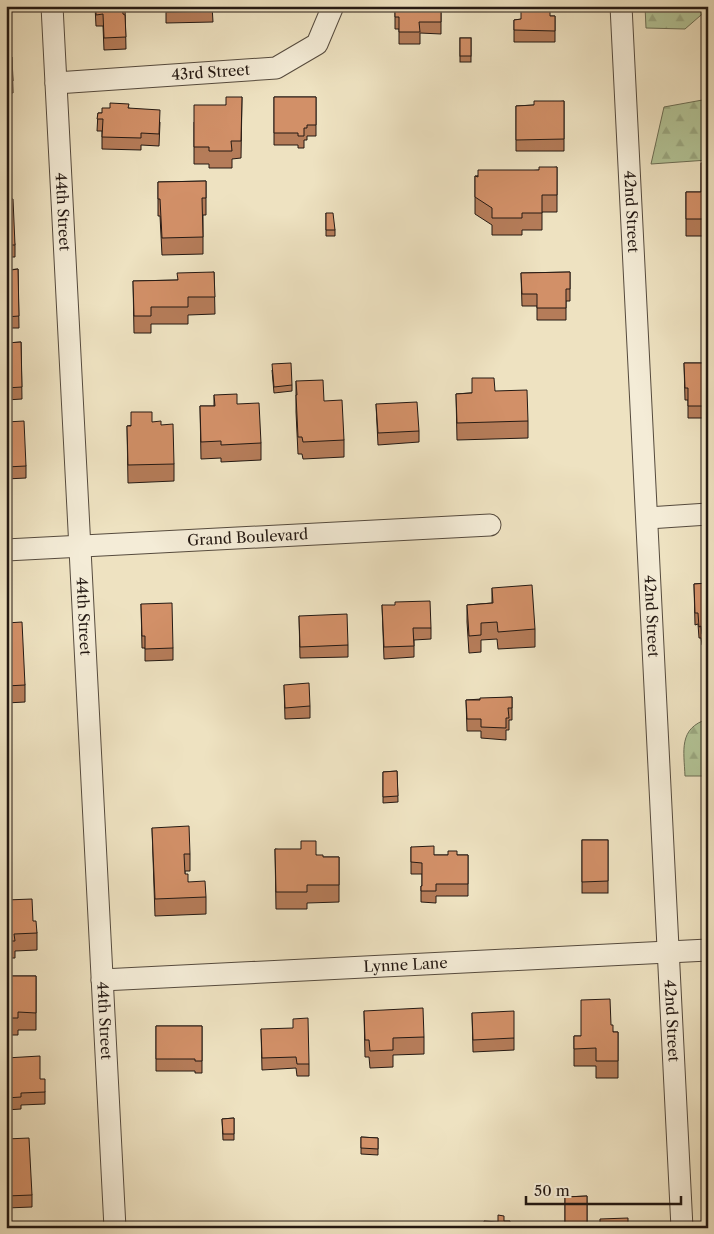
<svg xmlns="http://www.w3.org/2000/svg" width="714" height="1234" font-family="'Libre Caslon Text',serif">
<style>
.forest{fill:url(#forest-firs);stroke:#6c6e55}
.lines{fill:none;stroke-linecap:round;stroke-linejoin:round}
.street-casing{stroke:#564b3e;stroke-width:23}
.street{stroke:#f4ecd7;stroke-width:21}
.wall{fill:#b57c59;stroke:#241913}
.shaded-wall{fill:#936549;stroke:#241913}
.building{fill:#d29068;stroke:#241913}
.labels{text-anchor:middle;stroke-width:4;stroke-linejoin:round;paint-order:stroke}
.street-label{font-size:15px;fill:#241913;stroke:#f4ecd7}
</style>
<defs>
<pattern id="forest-firs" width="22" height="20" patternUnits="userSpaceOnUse" patternTransform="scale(1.25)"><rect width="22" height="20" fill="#b3c497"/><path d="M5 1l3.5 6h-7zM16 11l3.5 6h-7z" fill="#9aa881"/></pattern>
</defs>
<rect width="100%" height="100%" fill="#eee2c1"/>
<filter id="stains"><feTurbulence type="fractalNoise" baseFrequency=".004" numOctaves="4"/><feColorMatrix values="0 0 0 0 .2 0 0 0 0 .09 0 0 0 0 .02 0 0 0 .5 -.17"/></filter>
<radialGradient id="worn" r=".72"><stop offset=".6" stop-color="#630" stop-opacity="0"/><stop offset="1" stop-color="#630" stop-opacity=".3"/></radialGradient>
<g class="forest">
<polygon points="645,6 708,6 708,9 685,29 646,28"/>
<polygon points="708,99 708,160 651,164 664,107"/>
<path d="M 708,719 L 708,776 L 685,776 C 684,751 678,728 708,719 Z"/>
</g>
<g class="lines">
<defs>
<g id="street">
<path id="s1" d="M 52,6 L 115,1228"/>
<path id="s2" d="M 621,6 L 682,1228"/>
<path id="s3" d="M 56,83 L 276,68 L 317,44 L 333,6"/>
<polyline points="648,518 708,514"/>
<path id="s4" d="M 6,550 L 490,525"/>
<path id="s5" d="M 102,980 L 708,950"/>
</g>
</defs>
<use href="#street" class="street-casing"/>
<use href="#street" class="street"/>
</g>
<g class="wall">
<polygon points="95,6 125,6 126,49 104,50 103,26 96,26"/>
<polygon points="166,6 212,6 213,22 166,23"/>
<rect x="271" y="6" width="8" height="5"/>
<polygon points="395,6 441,6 441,34 420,33 420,44 399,44 399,29 395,29"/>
<polygon points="550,16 555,16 555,42 514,42 514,20"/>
<rect x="460" y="38" width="11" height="24"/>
<polygon points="6,57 12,57 13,93 6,93"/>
<polygon points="242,97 241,158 232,159 232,168 209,168 209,164 194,164 194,122 226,105"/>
<polygon points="274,97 316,97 316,136 307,136 307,140 304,140 304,148 298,148 298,145 274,145"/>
<polygon points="564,101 564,151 516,151 516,106 534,105"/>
<polygon points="129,108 160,122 159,146 141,145 141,150 102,149 102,131 97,131 98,113 102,113"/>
<polygon points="708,163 708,233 705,233 705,236 686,236 686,192 701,192"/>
<polygon points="557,167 557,212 542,212 542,230 522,230 522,235 492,235 492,225 475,214 475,176 539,170"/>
<polygon points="206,181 206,215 203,215 203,254 162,255 160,216 158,216 158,182"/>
<polygon points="6,199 15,245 15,257 6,257"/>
<polygon points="326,213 335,230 335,236 326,236"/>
<polygon points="18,269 19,328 6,328 6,270"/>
<polygon points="214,272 215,314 188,315 188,324 151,324 151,333 134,333 133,281 177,280"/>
<polygon points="570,272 570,301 566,301 566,320 537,320 537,306 522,306 521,273"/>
<polygon points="21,342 22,399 6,400 6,343"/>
<polygon points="684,363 708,363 708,418 688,418 688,400 685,400"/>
<polygon points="272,370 292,385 292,391 274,393"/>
<polygon points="296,381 324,401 344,440 344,457 303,459 302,454 298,454 296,412"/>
<polygon points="495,391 528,421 528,438 457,440 456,394"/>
<polygon points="214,395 237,404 261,443 261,460 221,462 221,458 201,459 200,406 214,406"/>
<polygon points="376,404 419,431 419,442 378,445"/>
<polygon points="6,422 26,466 26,478 6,479"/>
<polygon points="152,422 174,464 174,481 128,483 127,426"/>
<polygon points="708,583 708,645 702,645 701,638 699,638 698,624 695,625 694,584"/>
<polygon points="492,588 535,629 535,647 498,649 497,639 481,640 481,652 469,653 467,622 467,605 492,603"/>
<polygon points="141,604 173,648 173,660 145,661 145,648 142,648"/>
<polygon points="382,605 431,628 431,639 414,640 414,657 384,659"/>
<polygon points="299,616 348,645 348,657 300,658"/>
<polygon points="6,623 25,685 25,702 6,703"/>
<polygon points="284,685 310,706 310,718 285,719"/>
<polygon points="512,697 512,720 509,720 509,730 506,730 506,740 481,738 481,731 467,731 466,700"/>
<polygon points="397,771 398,802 383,803 383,772"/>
<polygon points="6,823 10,835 7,862 6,862"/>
<polygon points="152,828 190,854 190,871 185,871 185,874 188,882 206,897 206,914 155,916"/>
<rect x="582" y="840" width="26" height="53"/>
<polygon points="411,847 434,855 468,855 468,896 436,896 436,903 421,902 421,886 422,886 422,874 411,874"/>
<polygon points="275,849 316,855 323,857 339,857 339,902 307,903 307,909 276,909"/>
<polygon points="6,900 33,921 37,933 37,950 15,951 15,958 6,958"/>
<polygon points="6,976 36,976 36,1030 18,1030 18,1035 6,1035"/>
<polygon points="364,1011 424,1037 424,1054 393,1055 393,1067 370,1068 369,1057 365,1057"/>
<polygon points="472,1013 514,1038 514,1050 473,1052"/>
<polygon points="611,1025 613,1032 618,1032 618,1078 596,1078 596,1066 574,1066 574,1036 581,1036"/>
<polygon points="156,1026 202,1026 202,1073 195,1073 195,1071 156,1071"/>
<polygon points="261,1029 309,1064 309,1076 297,1076 296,1068 262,1070"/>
<polygon points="6,1058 40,1079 45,1092 45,1104 21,1105 21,1109 6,1110"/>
<polygon points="234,1118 234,1140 223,1140 222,1119"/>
<polygon points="361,1137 378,1138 378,1155 361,1154"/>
<polygon points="6,1139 32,1195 32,1207 6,1208"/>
<polygon points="587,1196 587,1228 565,1228 565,1197"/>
</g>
<polygon class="shaded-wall" points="10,823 10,835 7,862 7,850"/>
<g class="building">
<polygon points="96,6 122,6 123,14 125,15 126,37 104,38 103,14 96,15"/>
<polygon points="166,6 212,6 213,11 166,12"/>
<polygon points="395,6 441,6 441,22 419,22 420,32 399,32 399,17 395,17"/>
<polygon points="521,6 550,6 550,16 555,16 555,31 514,30 514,20 521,19"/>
<rect x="460" y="38" width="11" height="18"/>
<polygon points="6,57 12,57 13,81 6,82"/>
<polygon points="226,97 242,97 241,141 231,141 232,151 209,151 209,147 194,147 194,105 226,105"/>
<polygon points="274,97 316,97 316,125 307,125 307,128 304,128 304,136 298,136 298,133 274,133"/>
<polygon points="534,101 564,101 564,139 516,140 516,106 534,105"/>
<polygon points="110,103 129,104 128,108 160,110 159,134 141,133 141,138 102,137 103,119 97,119 98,113 102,113 102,108 110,108"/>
<polygon points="701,163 708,163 708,216 705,216 705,219 686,219 686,192 701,192"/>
<polygon points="539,167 557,167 557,195 542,195 542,213 522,213 522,218 492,218 492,208 475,197 475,176 478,177 478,170 539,170"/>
<polygon points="206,181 206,198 202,198 203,237 162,238 160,199 158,199 158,182"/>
<polygon points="6,199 13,199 15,245 6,245"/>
<polygon points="326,213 333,213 335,230 326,230"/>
<polygon points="7,267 11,267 11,270 18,269 19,316 6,317 6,270 8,270"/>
<polygon points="214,272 215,297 188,297 188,307 151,307 151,316 134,316 133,281 178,280 177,273"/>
<polygon points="570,272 570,289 566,289 566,308 537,308 537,294 522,294 521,273"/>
<polygon points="21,342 22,387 6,388 6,343"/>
<polygon points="291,363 292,385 274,387 272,364"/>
<polygon points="684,363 708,363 708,406 688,406 688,388 685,388"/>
<polygon points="472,378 494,378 495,391 527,390 528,421 457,423 456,394 472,393"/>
<polygon points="323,380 324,401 342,400 344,440 303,442 302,437 298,437 296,395 297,395 296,381"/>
<polygon points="237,394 237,404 259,403 261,443 221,445 221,441 201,442 200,406 215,406 214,395"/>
<polygon points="417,402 419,431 378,433 376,404"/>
<polygon points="131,412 152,412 152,422 161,421 161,425 173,424 174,464 128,465 127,426 131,426"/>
<polygon points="24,421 26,466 6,467 6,422"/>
<polygon points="708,583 708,633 702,634 701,626 699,627 698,613 695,613 694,584"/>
<polygon points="532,585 535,629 498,632 497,622 481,623 481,635 469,636 467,605 493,603 492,588"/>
<polygon points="430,601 431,628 413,628 414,646 384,647 382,605 395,605 395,602"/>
<polygon points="172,603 173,648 145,649 145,636 142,636 141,604"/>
<polygon points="347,614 348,645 300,647 299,616"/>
<polygon points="22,622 25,685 6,686 6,623"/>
<polygon points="309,683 310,706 285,708 284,685"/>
<polygon points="512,697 512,708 508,708 509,718 506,718 506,728 481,727 481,719 467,719 466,700 480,700 480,698"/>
<polygon points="397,771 398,796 383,797 383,772"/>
<polygon points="6,823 10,823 7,850 6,850"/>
<polygon points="189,826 190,854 184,854 185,874 188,874 188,882 205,881 206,897 155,899 152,828"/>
<polygon points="582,840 608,840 608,881 582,882"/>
<polygon points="301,841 316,841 316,855 323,855 323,857 339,857 339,885 307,885 307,892 276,892 275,849 301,849"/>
<polygon points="434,846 434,855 448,855 448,851 457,851 457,855 468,855 468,884 436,884 436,891 421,891 421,886 422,886 422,863 411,862 411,847"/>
<polygon points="32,899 33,921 36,921 37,933 14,934 15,941 6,941 6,900"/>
<polygon points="6,976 36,976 36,1013 18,1012 18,1018 6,1018"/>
<polygon points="610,999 611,1025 613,1025 613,1032 618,1032 618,1061 596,1061 596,1048 574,1049 574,1036 581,1036 581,1000"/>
<polygon points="423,1008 424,1037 393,1038 393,1050 370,1051 369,1040 365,1040 364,1011"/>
<polygon points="514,1011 514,1038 473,1040 472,1013"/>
<polygon points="308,1018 309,1064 297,1064 296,1057 262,1058 261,1029 293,1028 293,1019"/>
<polygon points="156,1026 202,1026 202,1061 195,1061 195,1059 156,1059"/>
<polygon points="40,1056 40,1079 45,1079 45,1092 21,1093 21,1097 6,1098 6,1058"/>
<polygon points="234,1118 234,1134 223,1134 222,1119"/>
<polygon points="361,1137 378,1138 378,1149 361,1148"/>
<polygon points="29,1138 32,1195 6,1196 6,1139"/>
<polygon points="587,1196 587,1223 565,1223 565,1197"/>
<polygon points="498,1215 504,1216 504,1221 510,1221 510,1228 477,1228 477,1225 484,1225 484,1221 498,1222"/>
<polygon points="628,1218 628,1228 600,1228 600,1219"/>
</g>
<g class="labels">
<g class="street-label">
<text dy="5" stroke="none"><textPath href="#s3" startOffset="155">43rd Street</textPath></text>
<text dy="5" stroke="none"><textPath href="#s2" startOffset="206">42nd Street</textPath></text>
<text dy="5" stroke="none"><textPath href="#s1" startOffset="206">44th Street</textPath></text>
<text dy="5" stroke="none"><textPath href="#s4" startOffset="242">Grand Boulevard</textPath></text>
<text dy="5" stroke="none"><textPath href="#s1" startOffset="611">44th Street</textPath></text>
<text dy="5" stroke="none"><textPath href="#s2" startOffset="611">42nd Street</textPath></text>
<text dy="5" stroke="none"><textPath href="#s5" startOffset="304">Lynne Lane</textPath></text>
<text dy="5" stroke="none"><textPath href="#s1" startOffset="1016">44th Street</textPath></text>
<text dy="5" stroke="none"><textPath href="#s2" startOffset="1016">42nd Street</textPath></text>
</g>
</g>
<rect width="714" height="1234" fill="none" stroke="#eee2c1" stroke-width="25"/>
<rect x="8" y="8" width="699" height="1219" fill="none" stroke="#241913" stroke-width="2.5"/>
<rect x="12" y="12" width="689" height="1209" fill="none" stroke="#241913"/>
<path d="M526 1196v8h155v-8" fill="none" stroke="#241913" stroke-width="2.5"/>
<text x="534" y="1196" font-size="15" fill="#241913" stroke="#f4ecd7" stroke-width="4" paint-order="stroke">50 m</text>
<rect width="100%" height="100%" filter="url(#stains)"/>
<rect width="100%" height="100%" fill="url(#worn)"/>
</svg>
